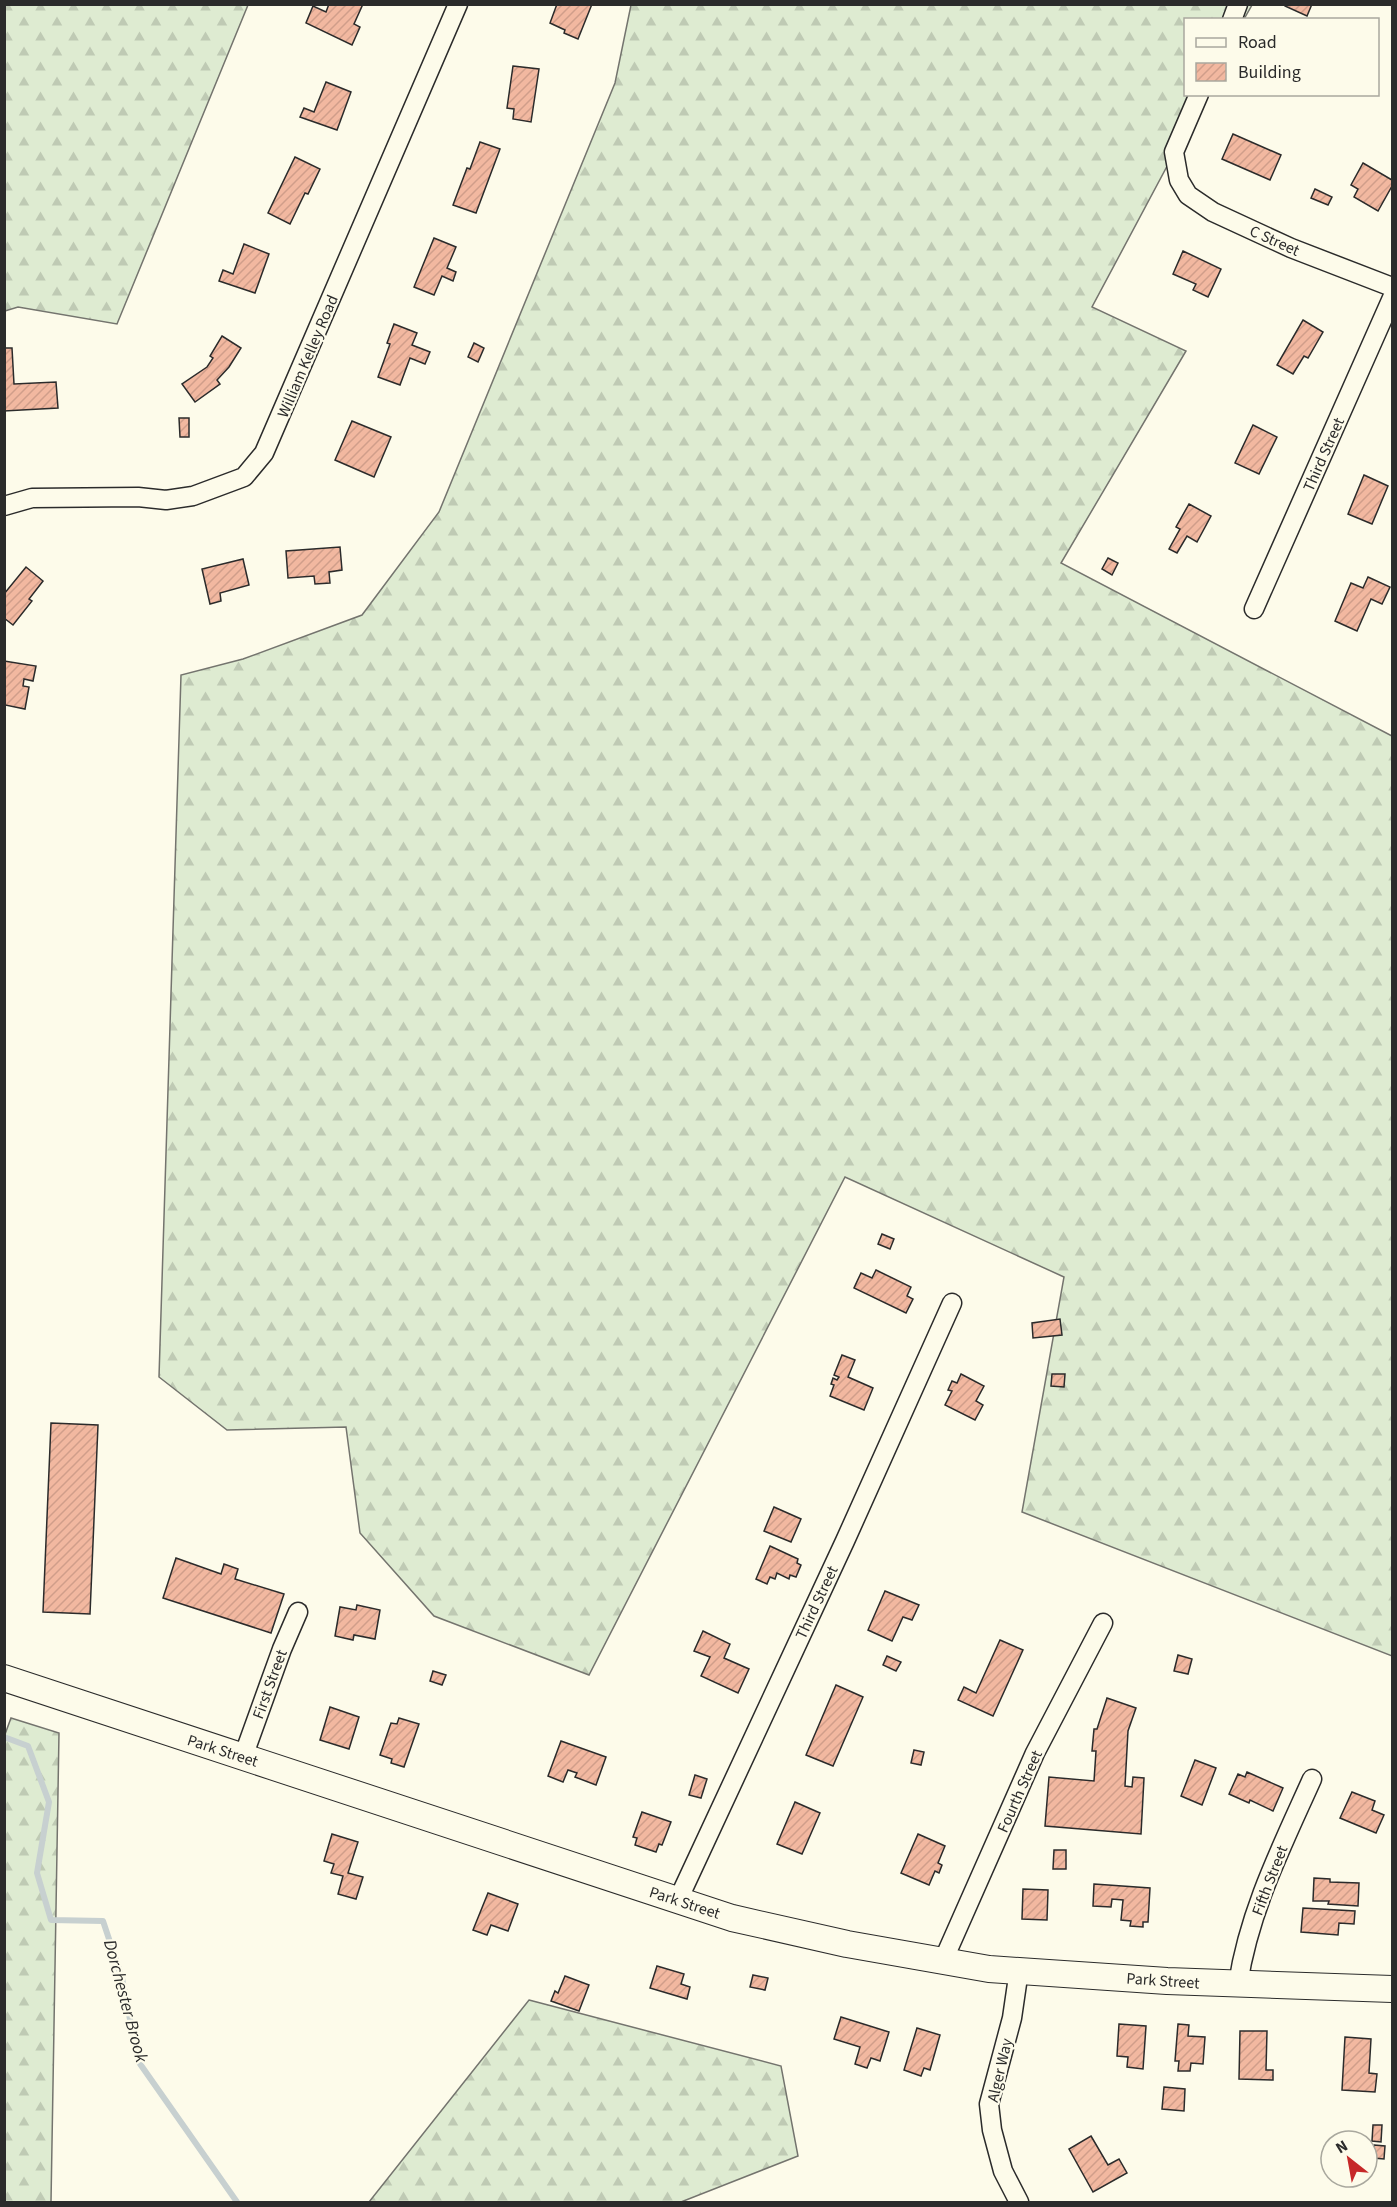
<svg xmlns="http://www.w3.org/2000/svg" width="1397" height="2207" font-family="'Source Sans 3',sans-serif">
<style>
.forest{fill:url(#forest-firs);stroke:#74746e;stroke-width:1.5}
.lines{fill:none;stroke-linecap:round;stroke-linejoin:round}
.stream{stroke:#c7d0d0;stroke-width:6}
.building{fill:url(#building-hatch);stroke:#2b2b2b;stroke-width:1.5}
.minor-casing{stroke:#2b2b2b;stroke-width:21}
.secondary-casing{stroke:#2b2b2b;stroke-width:28}
.minor{stroke:#fdfbea;stroke-width:18}
.secondary{stroke:#fdfbea;stroke-width:26}
.labels{text-anchor:middle;stroke-width:4.5;stroke-linejoin:round;paint-order:stroke}
.street-label{font-size:16px;fill:#2b2b2b;stroke:#fdfbea}
.water-label{font-size:18px;font-style:italic;fill:#2b2b2b;stroke:#fdfbea}
</style>
<defs>
<pattern id="forest-firs" width="22" height="20" patternUnits="userSpaceOnUse" patternTransform="scale(1.5)"><rect width="22" height="20" fill="#deebd1"/><path d="M5 1l3.5 6h-7zM16 11l3.5 6h-7z" fill="#bfcab4"/></pattern>
<pattern id="building-hatch" width="6" height="6" patternUnits="userSpaceOnUse" patternTransform="scale(1.5)"><rect width="6" height="6" fill="#f2b8a0"/><path d="M-1 1l2-2M0 6l6-6M5 7l2-2" fill="none" stroke="#d09e8a"/></pattern>
</defs>
<rect width="100%" height="100%" fill="#fdfbea"/>
<g class="forest">
<polygon points="5,4 248,5 117,324 18,307 5,311"/>
<polygon points="631,5 1252,5 1244,19 1186,20 1186,94 1205,95 1092,307 1186,351 1061,563 1392,736 1392,1656 1022,1512 1064,1277 845,1177 589,1675 434,1616 360,1533 346,1427 227,1430 159,1377 181,675 243,659 362,615 439,512 615,83"/>
<polygon points="11,1718 59,1733 51,2202 5,2202 4,1737"/>
<polygon points="529,2000 781,2066 798,2156 681,2202 369,2202"/>
</g>
<g class="lines">
<polyline class="stream" points="4,1737 28,1746 49,1802 37,1873 51,1920 103,1921 122,1978 138,2061 237,2202"/>
</g>
<g class="building">
<polygon points="329,4 363,4 354,24 360,27 352,45 306,23 313,6 326,12"/>
<polygon points="557,4 592,4 578,39 564,33 565,30 550,23"/>
<polygon points="1285,4 1312,4 1307,16 1285,6"/>
<polygon points="513,66 539,69 531,122 513,119 514,109 507,108"/>
<polygon points="326,82 351,92 337,130 300,117 304,108 314,112"/>
<polygon points="1233,134 1281,155 1270,180 1222,159"/>
<polygon points="480,142 500,149 476,213 453,205 467,168 470,169"/>
<polygon points="295,157 320,169 308,194 305,193 290,224 268,213"/>
<polygon points="1363,163 1392,180 1392,186 1378,211 1354,197 1358,189 1351,185"/>
<polygon points="1315,189 1332,197 1328,205 1311,198"/>
<polygon points="434,238 456,247 447,268 456,272 453,281 442,276 434,295 414,287"/>
<polygon points="244,244 269,254 255,293 219,281 223,270 233,274"/>
<polygon points="1183,251 1221,269 1208,297 1193,290 1196,284 1173,274"/>
<polygon points="1303,320 1323,332 1308,358 1304,356 1293,374 1277,365"/>
<polygon points="394,324 417,333 412,345 430,352 425,364 410,358 400,385 378,377 390,344 387,343"/>
<polygon points="222,336 241,348 229,367 217,380 220,384 195,402 182,384 207,367 213,358 210,356"/>
<polygon points="474,343 484,348 478,362 468,357"/>
<polygon points="4,348 12,348 14,384 56,382 58,408 4,411"/>
<polygon points="179,418 189,418 189,437 180,437"/>
<polygon points="352,421 391,437 374,477 335,460"/>
<polygon points="1253,425 1277,437 1259,474 1235,463"/>
<polygon points="1364,475 1388,486 1372,524 1348,514"/>
<polygon points="1189,504 1211,516 1197,542 1187,536 1177,553 1169,549 1180,529 1176,527"/>
<polygon points="340,547 342,570 329,572 330,583 315,584 314,576 288,578 286,551"/>
<polygon points="1108,558 1118,563 1112,575 1102,569"/>
<polygon points="243,559 249,585 220,593 221,601 210,604 202,569"/>
<polygon points="26,567 43,581 29,599 32,601 13,625 4,618 4,594"/>
<polygon points="1368,577 1390,587 1382,604 1371,599 1357,631 1335,621 1351,583 1363,588"/>
<polygon points="4,661 36,666 33,681 24,679 23,686 29,687 25,709 5,705"/>
<polygon points="882,1234 894,1239 890,1249 878,1244"/>
<polygon points="876,1270 911,1287 907,1296 913,1299 906,1313 854,1288 861,1273 872,1278"/>
<polygon points="1060,1319 1062,1335 1033,1338 1032,1323"/>
<polygon points="842,1355 855,1360 848,1377 873,1388 864,1410 830,1396 834,1385 831,1384 833,1378 837,1380 839,1377 834,1375"/>
<polygon points="961,1374 984,1386 976,1401 983,1405 975,1420 945,1405 952,1391 948,1390 952,1381 957,1383"/>
<polygon points="1052,1374 1065,1374 1064,1387 1051,1386"/>
<polygon points="51,1423 98,1425 90,1614 43,1612"/>
<polygon points="774,1507 801,1519 791,1542 764,1531"/>
<polygon points="770,1546 798,1559 797,1563 801,1565 796,1577 790,1575 789,1579 777,1573 775,1579 770,1577 767,1584 756,1579"/>
<polygon points="176,1558 221,1574 224,1564 238,1569 235,1579 284,1594 271,1633 163,1598"/>
<polygon points="885,1591 919,1605 912,1620 903,1617 892,1641 868,1630"/>
<polygon points="357,1605 380,1610 375,1639 354,1635 353,1640 335,1636 340,1607 356,1610"/>
<polygon points="703,1631 730,1644 724,1658 749,1669 738,1693 701,1676 710,1657 694,1651"/>
<polygon points="1000,1640 1023,1650 993,1716 958,1700 964,1687 976,1693"/>
<polygon points="1178,1655 1192,1659 1188,1674 1174,1671"/>
<polygon points="887,1656 901,1662 896,1671 883,1665"/>
<polygon points="433,1671 446,1675 442,1685 430,1681"/>
<polygon points="836,1685 863,1697 833,1766 806,1755"/>
<polygon points="1107,1698 1136,1708 1128,1731 1125,1786 1132,1787 1133,1777 1144,1778 1141,1834 1045,1826 1049,1777 1094,1781 1096,1751 1092,1751 1094,1729 1097,1729"/>
<polygon points="330,1707 359,1717 349,1749 320,1740"/>
<polygon points="399,1718 419,1724 404,1767 391,1763 392,1759 380,1755 391,1723 397,1724"/>
<polygon points="561,1741 606,1757 596,1785 575,1777 577,1773 568,1770 563,1782 548,1776"/>
<polygon points="914,1750 924,1752 921,1765 911,1763"/>
<polygon points="1195,1760 1216,1768 1202,1805 1181,1796"/>
<polygon points="1247,1772 1283,1788 1273,1811 1250,1800 1249,1803 1229,1794 1238,1774 1245,1777"/>
<polygon points="695,1775 707,1779 701,1798 689,1795"/>
<polygon points="1352,1792 1375,1801 1372,1810 1384,1815 1376,1833 1340,1818"/>
<polygon points="795,1802 820,1813 802,1854 777,1844"/>
<polygon points="642,1812 671,1822 662,1845 659,1844 656,1852 635,1845 637,1838 633,1837"/>
<polygon points="332,1834 358,1842 348,1873 363,1877 356,1899 338,1894 343,1876 331,1873 334,1864 324,1861"/>
<polygon points="918,1834 945,1846 938,1863 942,1865 939,1873 935,1871 929,1885 901,1873"/>
<polygon points="1054,1850 1066,1850 1066,1869 1053,1869"/>
<polygon points="1314,1878 1330,1879 1330,1882 1359,1883 1358,1906 1328,1904 1329,1901 1313,1901"/>
<polygon points="1094,1884 1150,1888 1148,1922 1143,1922 1143,1927 1130,1926 1131,1921 1121,1920 1123,1900 1112,1899 1111,1907 1093,1906"/>
<polygon points="1023,1889 1048,1890 1047,1920 1022,1919"/>
<polygon points="488,1893 518,1904 508,1931 491,1925 487,1935 473,1930"/>
<polygon points="1303,1908 1355,1911 1354,1924 1339,1923 1338,1935 1301,1932"/>
<polygon points="657,1966 684,1974 681,1984 690,1987 687,1999 650,1988"/>
<polygon points="753,1975 768,1978 765,1990 750,1987"/>
<polygon points="565,1976 589,1985 579,2011 551,2001 555,1991 558,1993"/>
<polygon points="841,2017 889,2032 880,2061 871,2058 867,2068 855,2064 860,2047 834,2039"/>
<polygon points="1119,2024 1146,2026 1143,2069 1127,2067 1128,2057 1117,2056"/>
<polygon points="1178,2024 1189,2025 1188,2036 1205,2037 1203,2064 1191,2063 1190,2071 1178,2071 1179,2061 1175,2061"/>
<polygon points="917,2028 940,2035 930,2070 924,2068 921,2076 904,2070"/>
<polygon points="1240,2031 1267,2031 1266,2070 1273,2070 1273,2080 1239,2079"/>
<polygon points="1345,2037 1371,2039 1369,2073 1377,2074 1375,2092 1342,2090"/>
<polygon points="1164,2087 1185,2089 1184,2111 1162,2109"/>
<polygon points="1373,2125 1382,2125 1381,2142 1372,2141"/>
<polygon points="1091,2136 1108,2165 1119,2159 1127,2173 1093,2192 1069,2149"/>
<polygon points="1374,2145 1385,2146 1384,2159 1373,2158"/>
</g>
<g class="lines">
<defs>
<g id="minor">
<polyline points="1232,20 1238,4"/>
<polyline points="1199,94 1174,152 1179,180 1188,195 1213,212 1291,248 1392,287"/>
<polyline points="4,506 32,498 138,497 166,500 193,496 244,477 264,453 458,4"/>
<polyline points="1254,609 1392,298"/>
<polyline points="243,1757 282,1649 298,1612"/>
<polyline points="678,1900 845,1541 952,1303"/>
<polyline points="943,1961 1035,1753 1103,1623"/>
<polyline points="1019,1970 1012,2018 989,2104 992,2130 1003,2171 1019,2202"/>
<path d="M 1238,1984 C 1249,1911 1282,1846 1312,1779"/>
</g>
<polyline id="secondary" points="4,1678 732,1918 847,1944 989,1969 1167,1981 1392,1989"/>
</defs>
<use href="#minor" class="minor-casing"/>
<use href="#secondary" class="secondary-casing"/>
<use href="#minor" class="minor"/>
<use href="#secondary" class="secondary"/>
</g>
<g class="labels">
<g class="street-label">
<text transform="translate(1275 240) rotate(24)" y="6">C Street</text>
<text transform="translate(307 356) rotate(-67)" y="6">William Kelley Road</text>
<text transform="translate(1323 454) rotate(-66)" y="6">Third Street</text>
<text transform="translate(816 1602) rotate(-65)" y="6">Third Street</text>
<text transform="translate(269 1684) rotate(-70)" y="6">First Street</text>
<text transform="translate(223 1750) rotate(18)" y="6">Park Street</text>
<text transform="translate(1019 1791) rotate(-66)" y="6">Fourth Street</text>
<text transform="translate(1269 1880) rotate(-69)" y="6">Fifth Street</text>
<text transform="translate(685 1902) rotate(18)" y="6">Park Street</text>
<text transform="translate(1163 1980) rotate(4)" y="6">Park Street</text>
<text transform="translate(999 2070) rotate(-77)" y="6">Alger Way</text>
</g>
<g class="water-label">
<text transform="translate(126 2001) rotate(75)" y="6">Dorchester Brook</text>
</g>
</g>
<rect width="1397" height="2207" fill="none" stroke="#2b2b2b" stroke-width="12"/>
<rect x="1184" y="18" width="195" height="78" fill="#fdfbea" stroke="#a9a89e" stroke-width="1.5"/>
<rect x="1196" y="38" width="30" height="9" fill="#fdfbea" stroke="#a9a89e" stroke-width="1.5"/>
<text x="1238" y="48" font-size="18" fill="#2b2b2b">Road</text>
<rect x="1196" y="63" width="30" height="18" fill="url(#building-hatch)" stroke="#a9a89e" stroke-width="1.5"/>
<text x="1238" y="78" font-size="18" fill="#2b2b2b">Building</text>
<g transform="translate(1349 2159) rotate(329)"><circle r="28" fill="#fdfbea" stroke="#a9a89e" stroke-width="1.5"/>
<path d="M0-4.5L10 22L0 15L-10 22Z" fill="#c62828"/>
<text y="-9" font-size="16" font-weight="bold" text-anchor="middle" fill="#2b2b2b">N</text>
</g>
</svg>
